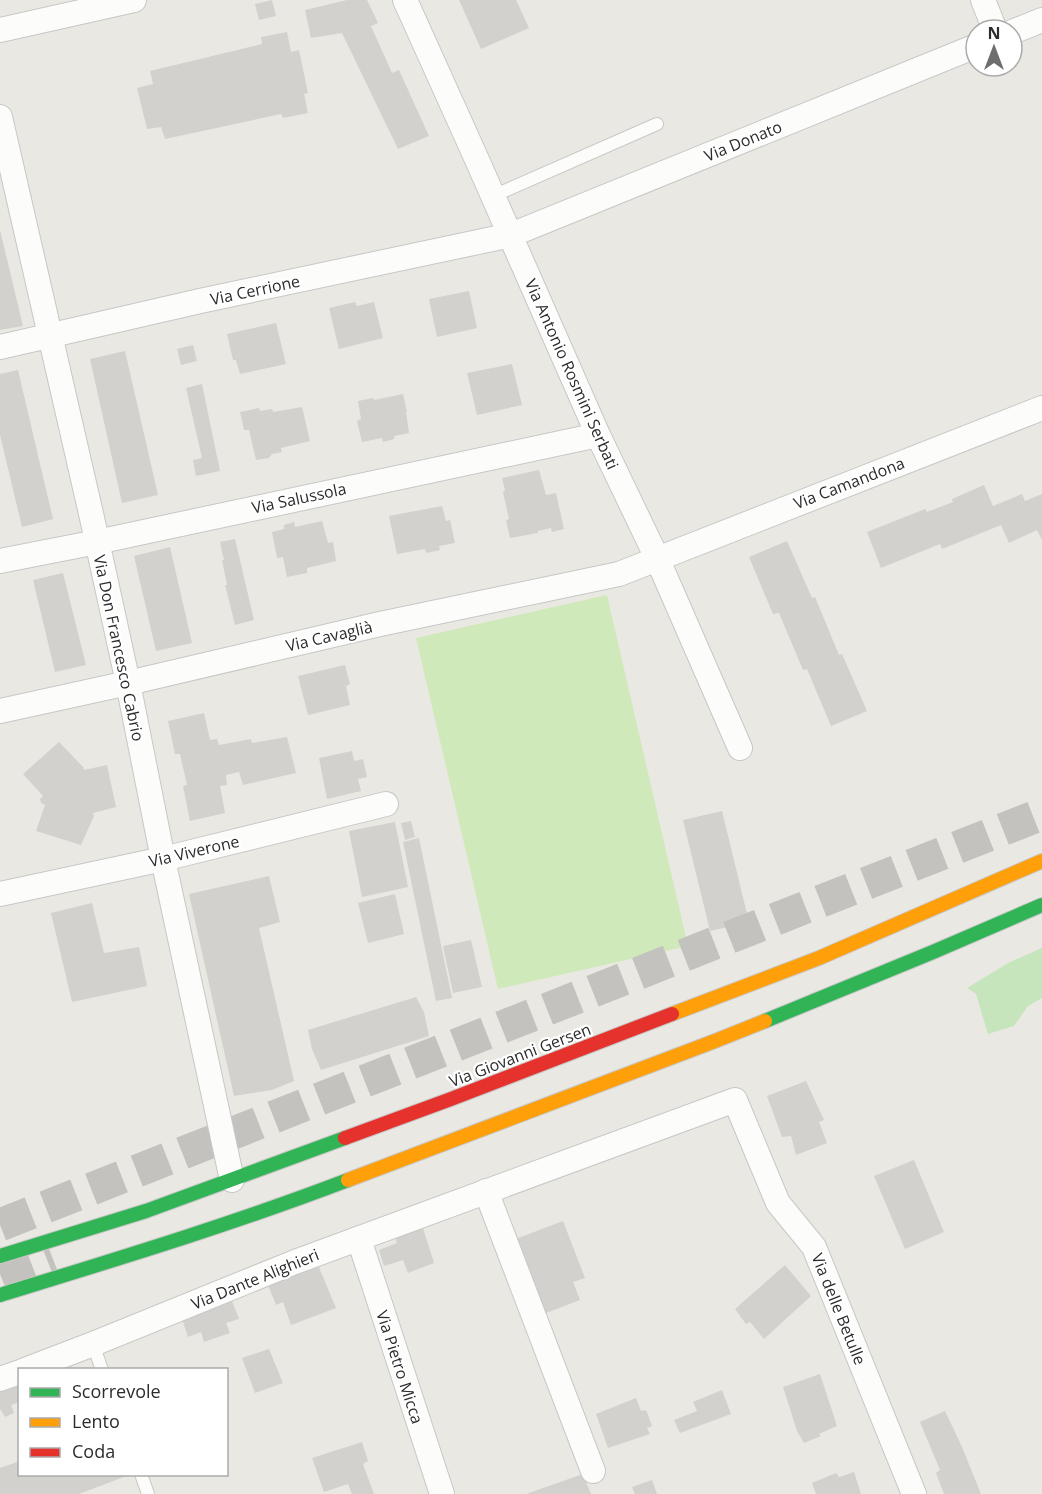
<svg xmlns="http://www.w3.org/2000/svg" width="1042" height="1494" font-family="'Open Sans',sans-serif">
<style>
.green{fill:#c7e5bc}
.pitch{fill:#d0e9ba}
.building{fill:#d3d1cd}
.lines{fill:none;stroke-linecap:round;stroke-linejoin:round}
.highway-tunnel{stroke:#c4c2be;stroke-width:33;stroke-dasharray:33 16;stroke-linecap:butt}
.lane-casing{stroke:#c7c7c7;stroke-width:14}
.street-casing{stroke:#c7c7c7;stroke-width:26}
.fast-casing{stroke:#c7c7c7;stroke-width:16}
.slow-casing{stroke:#c7c7c7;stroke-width:16}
.jam-casing{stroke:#c7c7c7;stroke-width:16}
.lane{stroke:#fcfcfb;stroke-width:12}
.street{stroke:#fcfcfb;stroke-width:24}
.fast{stroke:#30b455;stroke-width:14}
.slow{stroke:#ff9f0a;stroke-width:14}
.jam{stroke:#e5322d;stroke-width:14}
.labels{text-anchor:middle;stroke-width:4.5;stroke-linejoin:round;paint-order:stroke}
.street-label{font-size:16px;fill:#2c2c2c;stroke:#fff}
</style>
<rect width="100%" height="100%" fill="#eae8e2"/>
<polygon class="green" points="1042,948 1042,998 1028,1006 1014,1026 988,1034 976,994 967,988 1008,963"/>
<polygon class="pitch" points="607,595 688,946 498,989 416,638"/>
<g class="building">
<polygon points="272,0 276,16 259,20 255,4"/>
<polygon points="347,0 367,0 378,23 371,26 392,73 399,70 429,136 398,149 342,33 311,38 305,10"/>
<polygon points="459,0 516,0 529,28 481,49"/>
<polygon points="287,32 291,52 299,50 308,93 304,94 308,113 283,118 281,114 165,139 161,127 147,129 137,88 153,84 150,71 262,44 261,37"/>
<polygon points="0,230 23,326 0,330"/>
<polygon points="469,291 477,328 437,337 429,299"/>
<polygon points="355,302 357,306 374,302 383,338 339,349 329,308"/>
<polygon points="276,323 286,364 240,374 236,360 233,360 227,334"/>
<polygon points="193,345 197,361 181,365 177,349"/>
<polygon points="125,351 158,495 122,503 90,359"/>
<polygon points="512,364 522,405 477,415 467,373"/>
<polygon points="18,370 53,519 22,527 0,435 0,374"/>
<polygon points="202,384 220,471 196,476 193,460 202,458 186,388"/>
<polygon points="403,394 407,412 406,412 409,433 394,436 394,439 383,442 382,438 362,442 357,421 361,419 358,401 373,398 374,400"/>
<polygon points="302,407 310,441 281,448 282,452 272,454 269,458 256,460 249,430 244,430 240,412 259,408 260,411 272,409 273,412"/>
<polygon points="539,470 546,495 556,493 564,529 552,532 551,528 538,531 538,533 510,538 506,520 509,519 503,492 505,490 502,478"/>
<polygon points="984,485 993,506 1022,494 1025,501 1042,494 1042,540 1037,530 1009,543 1001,525 942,549 940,544 881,568 867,532 925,509 927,512 953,502 952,499"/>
<polygon points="442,506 446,521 450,520 455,543 439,546 440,550 426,553 425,549 397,554 389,516"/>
<polygon points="322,521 328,543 333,542 336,561 307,568 307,573 287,577 283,557 277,558 272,532 284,529 284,525 294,522 295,527"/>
<polygon points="235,539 254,620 235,625 225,585 227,585 222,560 224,560 220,542"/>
<polygon points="787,541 812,598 815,597 839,655 842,654 867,711 831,726 807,669 803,670 779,613 773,614 749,557"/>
<polygon points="170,547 192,643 156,651 134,556"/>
<polygon points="63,573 86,665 55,672 33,580"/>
<polygon points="345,665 350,684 346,686 350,705 308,715 298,676"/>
<polygon points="204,713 210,740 217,739 219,745 251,739 252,743 287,737 296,773 243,785 239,772 226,775 227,785 220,786 225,813 190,821 183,786 187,785 180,754 175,754 168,721"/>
<polygon points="59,742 83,767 84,770 107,765 116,807 93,813 94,816 81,845 36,831 45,805 41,803 40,799 43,796 23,774"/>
<polygon points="352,751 354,761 363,759 367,777 358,779 361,791 327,799 319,758"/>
<polygon points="722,811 749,922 710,931 683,820"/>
<polygon points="411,821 415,837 405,840 401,823"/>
<polygon points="395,822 408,887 362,897 349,831"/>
<polygon points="419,838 452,998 436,1001 403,842"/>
<polygon points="269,876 280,922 259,928 294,1081 272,1090 234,1096 189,894"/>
<polygon points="395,894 404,934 368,943 358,903"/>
<polygon points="92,903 104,953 139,947 147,986 72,1002 51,913"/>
<polygon points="471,940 482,987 453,993 443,946"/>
<polygon points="416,997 424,1012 429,1036 321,1070 312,1049 308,1030"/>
<polygon points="806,1081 824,1120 819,1122 827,1143 796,1155 791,1136 782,1137 767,1096"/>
<polygon points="914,1160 944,1232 905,1249 874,1176"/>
<polygon points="563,1221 585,1278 573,1282 580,1300 541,1315 513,1240"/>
<polygon points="423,1228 434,1263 408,1273 403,1260 384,1266 379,1250 397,1243 395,1238"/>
<polygon points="318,1265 336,1308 291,1325 283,1302 276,1305 268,1285"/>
<polygon points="785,1265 811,1296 764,1339 750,1322 746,1324 735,1309"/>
<polygon points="232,1301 239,1319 226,1323 230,1333 204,1342 201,1332 188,1337 182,1319"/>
<polygon points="269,1349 283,1383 255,1393 242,1358"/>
<polygon points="820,1374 837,1426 819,1434 821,1436 804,1443 797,1431 783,1387"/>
<polygon points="20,1384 20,1402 11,1405 14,1413 5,1417 0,1409 0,1391"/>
<polygon points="722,1390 731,1414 680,1433 674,1420 697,1411 693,1402"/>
<polygon points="636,1398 641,1411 645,1410 647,1412 652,1426 647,1428 650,1434 608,1448 596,1414"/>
<polygon points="945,1411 962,1447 981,1494 944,1494 936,1473 940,1470 920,1422"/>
<polygon points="362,1442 368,1461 363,1464 374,1494 352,1494 348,1484 324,1492 312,1458"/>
<polygon points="20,1461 20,1474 129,1475 79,1494 0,1494 0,1468"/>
<polygon points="854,1472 861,1494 816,1494 812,1483 836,1473 839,1477"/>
<polygon points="583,1474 591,1494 526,1494"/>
<polygon points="652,1480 657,1494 635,1494 632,1487"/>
</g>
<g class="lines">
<g class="highway-tunnel">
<polyline points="0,1225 1042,814"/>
<polyline points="0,1274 51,1254"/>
</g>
<defs>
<g id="lane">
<polyline points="493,196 657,124"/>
<polyline points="93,1344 102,1370"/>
<polyline points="141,1474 148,1494"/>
</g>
<g id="street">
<polyline points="405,0 478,162 598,435 657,558 740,748"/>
<polyline points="983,0 995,30"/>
<polyline points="0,30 134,0"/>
<polyline points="1012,32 1042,20"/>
<polyline points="0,117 92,518 128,683 163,859 232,1180"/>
<polyline points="0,347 200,301 511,235 976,46"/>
<polyline points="0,561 97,542 598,435"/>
<polyline points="0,711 128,683 380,624 619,574 1042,408"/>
<polyline points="0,894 163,859 386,804"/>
<polyline points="486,1191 593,1471"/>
<polyline points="359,1239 442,1494"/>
<polyline points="25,1370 93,1344 295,1262 735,1100 778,1203 814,1247 914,1494"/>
<polyline points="0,1379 20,1372"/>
</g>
<g id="fast">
<polyline points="765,1021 933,952 1042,905"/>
<polyline points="0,1256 146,1211 345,1138"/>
<path d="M 0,1295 C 117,1259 233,1224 348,1180"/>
</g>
<g id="slow">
<polyline points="672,1014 819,958 1042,861"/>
<polyline points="348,1180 715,1041 765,1021"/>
</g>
<polyline id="jam" points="345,1138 451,1099 672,1014"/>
</defs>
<use href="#lane" class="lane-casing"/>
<use href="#street" class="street-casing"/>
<use href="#fast" class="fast-casing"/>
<use href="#slow" class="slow-casing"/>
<use href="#jam" class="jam-casing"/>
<use href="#lane" class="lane"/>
<use href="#street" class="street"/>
<use href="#fast" class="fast"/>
<use href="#slow" class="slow"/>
<use href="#jam" class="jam"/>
</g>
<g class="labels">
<g class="street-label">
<text transform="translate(743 141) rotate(-22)" y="6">Via Donato</text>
<text transform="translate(255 290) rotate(-12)" y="6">Via Cerrione</text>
<text transform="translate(572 374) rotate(66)" y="6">Via Antonio Rosmini Serbati</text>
<text transform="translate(849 483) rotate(-21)" y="6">Via Camandona</text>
<text transform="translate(299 498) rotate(-12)" y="6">Via Salussola</text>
<text transform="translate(329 636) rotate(-13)" y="6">Via Cavaglià</text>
<text transform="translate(119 648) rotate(78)" y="6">Via Don Francesco Cabrio</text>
<text transform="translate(194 851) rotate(-13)" y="6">Via Viverone</text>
<text transform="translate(520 1055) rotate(-21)" y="6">Via Giovanni Gersen</text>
<text transform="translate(255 1279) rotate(-22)" y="6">Via Dante Alighieri</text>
<text transform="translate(839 1309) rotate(68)" y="6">Via delle Betulle</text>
<text transform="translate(400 1367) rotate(72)" y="6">Via Pietro Micca</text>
</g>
</g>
<rect x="18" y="1368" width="210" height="108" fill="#ffffff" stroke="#ababab" stroke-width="1.5"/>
<rect x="30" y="1388" width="30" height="9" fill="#30b455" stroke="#ababab" stroke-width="1.5"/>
<text x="72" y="1398" font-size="18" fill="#2c2c2c">Scorrevole</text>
<rect x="30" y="1418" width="30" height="9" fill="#ff9f0a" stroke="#ababab" stroke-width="1.5"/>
<text x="72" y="1428" font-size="18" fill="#2c2c2c">Lento</text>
<rect x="30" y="1448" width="30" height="9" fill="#e5322d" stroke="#ababab" stroke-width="1.5"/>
<text x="72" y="1458" font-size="18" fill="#2c2c2c">Coda</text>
<g transform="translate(994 48)"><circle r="28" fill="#ffffff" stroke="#ababab" stroke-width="1.5"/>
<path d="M0-4.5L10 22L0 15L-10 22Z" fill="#6e6e6c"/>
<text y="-9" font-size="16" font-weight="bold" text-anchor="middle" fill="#2c2c2c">N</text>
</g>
</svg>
